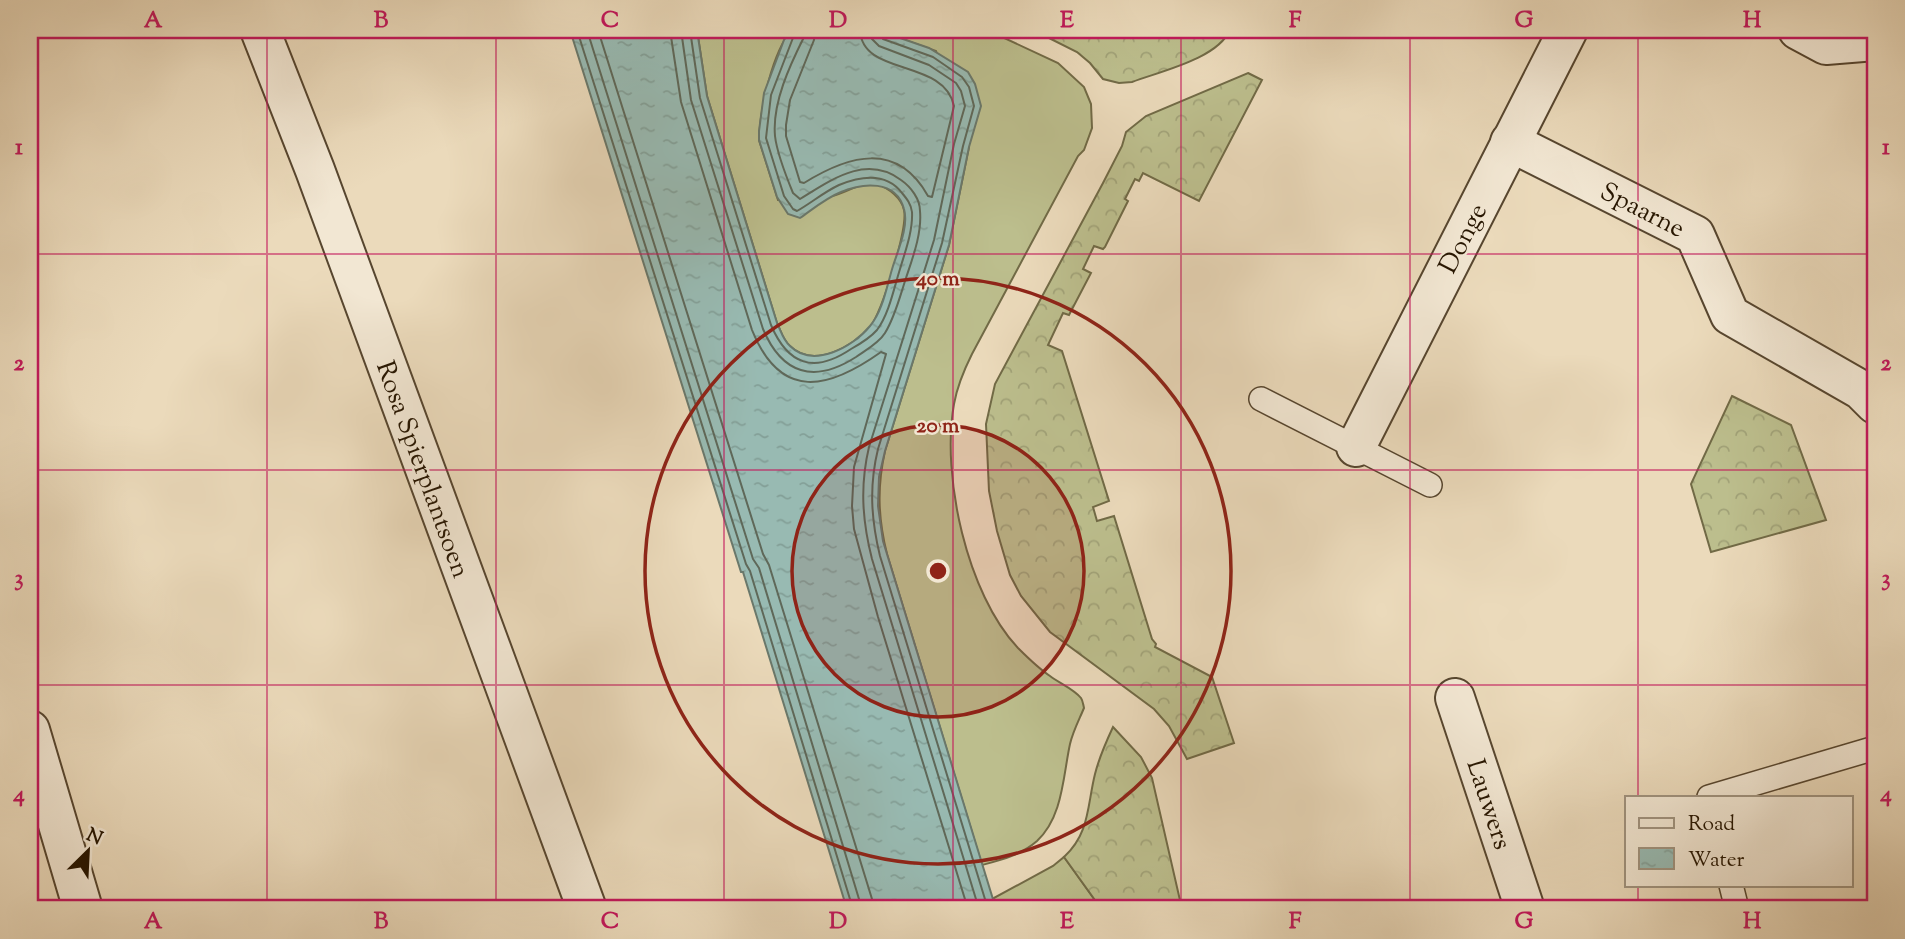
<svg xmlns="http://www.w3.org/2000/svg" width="1905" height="939" font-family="'Sorts Mill Goudy',serif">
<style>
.grass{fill:#bcbe8d;stroke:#716a46;stroke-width:2}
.forest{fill:url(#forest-crowns);stroke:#716a46;stroke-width:2}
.water{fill:url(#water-ripples);stroke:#6a786b;stroke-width:2}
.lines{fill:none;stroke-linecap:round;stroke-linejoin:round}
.shore{stroke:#5f6859;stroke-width:2}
.service-casing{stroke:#57462f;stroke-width:26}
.minor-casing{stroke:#57462f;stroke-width:42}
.service{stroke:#f2e7d3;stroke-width:23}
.minor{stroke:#f2e7d3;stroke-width:38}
.grid{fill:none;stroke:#c2185b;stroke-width:2;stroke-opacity:0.55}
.ring{fill:none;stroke:#8f2418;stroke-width:3.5}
.labels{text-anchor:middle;stroke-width:5;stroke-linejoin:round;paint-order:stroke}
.street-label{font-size:26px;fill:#261500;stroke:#f2e7d3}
.centre{fill:#8f2418;stroke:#f2e7d3;stroke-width:3.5}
.ring-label{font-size:21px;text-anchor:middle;font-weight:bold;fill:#8f2418;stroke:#f2e7d3;stroke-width:5;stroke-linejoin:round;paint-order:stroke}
.neatline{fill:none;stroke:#c2185b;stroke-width:2.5}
.grid-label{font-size:23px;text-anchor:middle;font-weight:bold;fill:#c2185b}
</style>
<defs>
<pattern id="forest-crowns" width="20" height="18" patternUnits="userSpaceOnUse" patternTransform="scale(1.75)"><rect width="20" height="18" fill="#bcbe8d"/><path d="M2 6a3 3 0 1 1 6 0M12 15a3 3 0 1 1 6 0" fill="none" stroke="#a1a278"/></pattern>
<pattern id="water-ripples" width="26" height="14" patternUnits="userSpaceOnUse" patternTransform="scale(1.75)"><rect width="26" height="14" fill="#98bab2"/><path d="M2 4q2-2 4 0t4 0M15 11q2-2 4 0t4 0" fill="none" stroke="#839f97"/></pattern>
</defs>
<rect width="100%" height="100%" fill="#ebdabb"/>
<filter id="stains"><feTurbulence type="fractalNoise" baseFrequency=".00286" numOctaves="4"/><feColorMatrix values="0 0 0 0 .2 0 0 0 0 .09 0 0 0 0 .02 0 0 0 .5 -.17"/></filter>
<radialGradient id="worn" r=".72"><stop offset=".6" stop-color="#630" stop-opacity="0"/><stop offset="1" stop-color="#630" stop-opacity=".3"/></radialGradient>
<g class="grass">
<path d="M 697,30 L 792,30 C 772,52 760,110 759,140 L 778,200 C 796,199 815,199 832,196 C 847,193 862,180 878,185 C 888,187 902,199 904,210 C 908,228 882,312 870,327 C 853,347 813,369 790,346 C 783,340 781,331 777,323 L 707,96 Z"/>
<path d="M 877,30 L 987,30 L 1058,63 L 1084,87 L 1091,104 L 1092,128 L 1084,150 L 1078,156 L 972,354 C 964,370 957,387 954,404 C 941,476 967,594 1018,648 C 1028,658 1038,668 1050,676 C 1059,683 1074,689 1081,698 C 1083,701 1083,704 1084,708 C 1079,720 1073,731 1070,744 C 1063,776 1063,817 1037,841 C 1021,855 1001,860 982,865 L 887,554 C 878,518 877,487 885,451 L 949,245 L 969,147 L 936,51 Z"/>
<polygon points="1064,857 1097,903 1099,909 996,909 992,899 1053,866"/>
</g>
<g class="forest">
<path d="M 1033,30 L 1113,30 L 1130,38 L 1135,30 L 1230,30 C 1217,59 1161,71 1132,82 L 1119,83 L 1103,79 L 1090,63 L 1077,52 Z"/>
<polygon points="1248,73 1262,80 1199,201 1143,173 1139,181 1135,179 1125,199 1128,201 1105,247 1103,249 1094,246 1083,269 1091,273 1069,315 1063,313 1048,345 1062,351 1109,501 1093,507 1097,521 1114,516 1152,639 1156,644 1155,647 1212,677 1234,743 1187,759 1169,726 1154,709 1050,632 1021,596 1010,575 997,531 989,491 986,424 995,384 1103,183 1122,146 1126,132 1146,116"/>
<polygon points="1732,396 1791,425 1826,520 1711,552 1691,484"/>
<path d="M 1113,727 L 1141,757 L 1152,778 L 1182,909 L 1099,909 L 1097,903 L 1064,857 C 1090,833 1087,806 1095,774 C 1099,758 1106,742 1113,727 Z"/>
</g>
<path class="water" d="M 570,30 L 697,30 L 707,96 L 777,323 C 781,331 783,340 790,346 C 813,369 853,347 870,326 C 883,311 887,285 893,266 C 898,250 909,226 904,209 C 896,179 862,183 841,192 C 826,198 813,209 800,218 L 788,214 L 777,197 L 759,140 L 759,131 L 764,93 L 784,40 L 792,30 L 877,30 L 929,48 L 968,72 L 975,84 L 981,106 L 969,147 L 949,245 L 885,451 L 879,477 L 878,506 L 883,541 L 996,909 L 847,909 L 743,572 L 741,572 Z"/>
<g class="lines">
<g class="shore">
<polyline points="577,30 746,564 750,571 853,909"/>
<polyline points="587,30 753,559 759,568 862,909"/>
<polyline points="598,30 763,554 769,565 872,899 873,909"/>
<path d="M 670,30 L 681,102 L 752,330 C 781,402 829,389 881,352 L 886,354 L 854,467 L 852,506 L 854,529 L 878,617 L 968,909"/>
<path d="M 681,30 L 691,100 L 763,329 C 782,374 814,384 856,357 C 866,350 879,343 885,333 C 895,317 900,296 906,278 C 913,257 922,233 920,211 C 920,199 911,187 901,180 C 866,154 831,180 800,199 L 793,193 C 786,176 777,154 775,136 C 772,103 790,65 804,37 L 805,30"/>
<path d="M 690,30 L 700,98 L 771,325 C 788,365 814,374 851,349 C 860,344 870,338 877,330 C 889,314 894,288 900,269 C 905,252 913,231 912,212 C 911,204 907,199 902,193 C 886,172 861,176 839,185 C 824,192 811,203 797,211 L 793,209 L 784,196 L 766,138 L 771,95 L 796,30"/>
<path d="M 815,30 L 814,40 L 790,100 L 786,125 L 786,136 L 800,182 L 804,183 C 849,155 897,141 928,196 L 932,197 L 954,106 C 944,58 862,77 860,30"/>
<path d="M 870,30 L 872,39 L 879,46 L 929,65 L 956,83 L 961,91 L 965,106 L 954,144 L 934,240 L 869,447 C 860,485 862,520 872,559 L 979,909"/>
<path d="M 879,30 L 883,39 L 933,57 L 962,77 L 969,87 L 974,106 L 963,146 L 942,243 L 878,449 C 869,486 871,519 880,556 L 988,909"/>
</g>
<defs>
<g id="service">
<polyline points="1261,399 1430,485"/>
<polyline points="1709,797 1875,748"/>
<polyline points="1731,885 1737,909"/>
</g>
<g id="minor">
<polyline points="260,30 315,170 587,909"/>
<polyline points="1798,30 1826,45 1875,41"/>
<polyline points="1510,142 1695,235 1730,315 1861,390 1875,404"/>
<polyline points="1356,447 1568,30"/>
<polyline points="1455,698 1525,909"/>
<polyline points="30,730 83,909"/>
</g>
</defs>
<use href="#service" class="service-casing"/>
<use href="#minor" class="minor-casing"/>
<use href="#service" class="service"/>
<use href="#minor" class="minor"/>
</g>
<path class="grid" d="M 267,30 L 267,909M 496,30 L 496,909M 724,30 L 724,909M 953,30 L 953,909M 1181,30 L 1181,909M 1410,30 L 1410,909M 1638,30 L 1638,797M 30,254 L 1875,254M 30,470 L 1875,470M 30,685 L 1875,685M 1638,885 L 1638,909"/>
<circle cx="938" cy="571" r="146" fill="#8f2418" fill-opacity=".12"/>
<g class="ring">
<circle cx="938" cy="571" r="146"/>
<circle cx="938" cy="571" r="293"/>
</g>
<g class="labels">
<g class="street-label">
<text transform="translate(1643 209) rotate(27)" y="9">Spaarne</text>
<text transform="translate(1462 238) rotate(-63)" y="9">Donge</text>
<text transform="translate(424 469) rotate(70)" y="9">Rosa Spierplantsoen</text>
<text transform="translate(1490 804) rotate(72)" y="9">Lauwers</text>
</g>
</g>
<circle cx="938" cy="571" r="10" class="centre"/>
<g class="ring-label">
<text x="938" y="285">40 m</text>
<text x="938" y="432">20 m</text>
</g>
<rect width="1905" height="939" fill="none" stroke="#ebdabb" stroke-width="77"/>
<rect x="1625" y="796" width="228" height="91" fill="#f2e7d3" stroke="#a0937f" stroke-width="2"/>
<rect x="1639" y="818" width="35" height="10" fill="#f2e7d3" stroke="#a0937f" stroke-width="2"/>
<text x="1688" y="830" font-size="21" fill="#261500">Road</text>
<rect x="1639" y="848" width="35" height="21" fill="url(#water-ripples)" stroke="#a0937f" stroke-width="2"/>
<text x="1688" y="866" font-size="21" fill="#261500">Water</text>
<g transform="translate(88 851) rotate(24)" stroke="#f2e7d3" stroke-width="5" paint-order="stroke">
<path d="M0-5L12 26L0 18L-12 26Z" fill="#261500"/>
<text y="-10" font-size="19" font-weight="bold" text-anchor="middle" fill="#261500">N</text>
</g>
<rect x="38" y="38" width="1829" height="862" class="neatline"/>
<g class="grid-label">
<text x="153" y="27">A</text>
<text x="381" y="27">B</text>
<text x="610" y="27">C</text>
<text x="838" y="27">D</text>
<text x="1067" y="27">E</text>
<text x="1295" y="27">F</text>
<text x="1524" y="27">G</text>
<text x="1752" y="27">H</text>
<text x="19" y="154">1</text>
<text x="1886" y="154">1</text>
<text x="19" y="370">2</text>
<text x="1886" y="370">2</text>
<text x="19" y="585">3</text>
<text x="1886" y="585">3</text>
<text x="19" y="801">4</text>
<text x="1886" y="801">4</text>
<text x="153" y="928">A</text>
<text x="381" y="928">B</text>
<text x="610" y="928">C</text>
<text x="838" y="928">D</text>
<text x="1067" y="928">E</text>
<text x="1295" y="928">F</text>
<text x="1524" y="928">G</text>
<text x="1752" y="928">H</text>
</g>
<rect width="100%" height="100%" filter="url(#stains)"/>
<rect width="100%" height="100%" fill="url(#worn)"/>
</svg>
